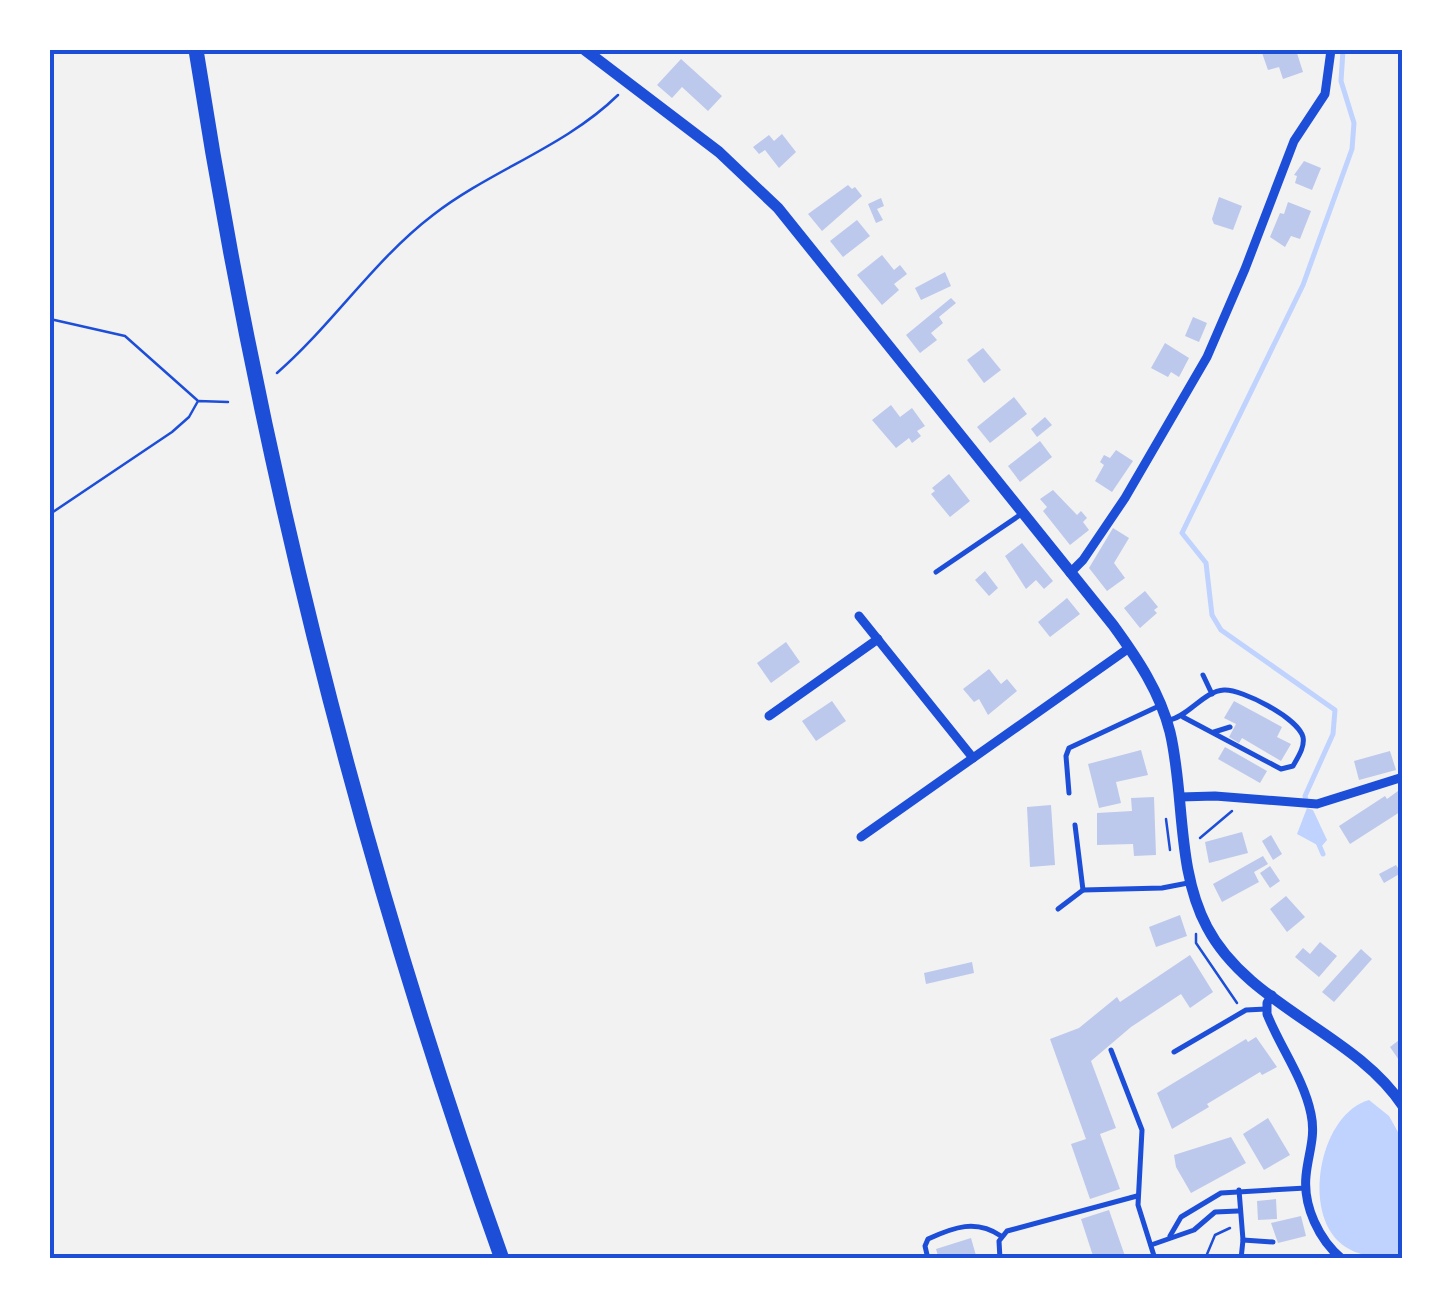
<svg xmlns="http://www.w3.org/2000/svg" width="1453" height="1309" font-family="'Titillium Web',sans-serif">
<style>
.water{fill:#bfd3fe}
.lines{fill:none;stroke-linecap:round;stroke-linejoin:round}
.stream{stroke:#bfd3fe;stroke-width:5}
.building{fill:#bdc9ec}
.path{stroke:#1d4ed8;stroke-width:2.5}
.service{stroke:#1d4ed8;stroke-width:5}
.minor{stroke:#1d4ed8;stroke-width:9}
.tertiary{stroke:#1d4ed8;stroke-width:11}
.primary{stroke:#1d4ed8;stroke-width:15}
.neatline{fill:none;stroke:#1d4ed8;stroke-width:4}
</style>
<rect width="100%" height="100%" fill="#f2f2f2"/>
<g class="water">
<polygon points="1307,808 1313,810 1327,840 1321,847 1297,834"/>
<path d="M 1369,1100 L 1389,1116 L 1403,1141 L 1403,1257 C 1380,1258 1355,1258 1337,1240 C 1303,1205 1321,1114 1369,1100 Z"/>
</g>
<g class="lines">
<g class="stream">
<polyline points="1306,801 1305,796 1333,734 1335,710 1221,630 1212,615 1206,563 1182,533 1303,285 1352,149 1354,123 1341,81 1343,50"/>
<polyline points="1317,840 1323,854"/>
</g>
</g>
<g class="building">
<polygon points="1261,50 1296,50 1303,72 1283,79 1279,67 1268,70"/>
<polygon points="681,59 722,96 708,111 682,87 672,98 657,85"/>
<polygon points="782,134 796,152 779,168 765,150 759,154 753,147 769,135 774,141"/>
<polygon points="1304,161 1321,168 1312,190 1295,183 1297,176 1294,175"/>
<polygon points="848,185 852,189 855,187 862,196 822,231 808,214"/>
<polygon points="1219,197 1242,206 1233,230 1214,224 1212,219"/>
<polygon points="881,198 884,206 877,209 883,220 876,223 868,204"/>
<polygon points="1288,202 1311,211 1300,239 1291,236 1285,247 1270,237 1280,213 1284,214"/>
<polygon points="857,220 870,236 843,257 830,241"/>
<polygon points="882,255 894,270 900,265 907,274 894,284 899,290 882,305 857,275"/>
<polygon points="945,272 951,286 921,300 915,288"/>
<polygon points="951,298 956,303 939,317 943,323 931,333 937,340 920,353 906,335"/>
<polygon points="1193,317 1207,323 1199,342 1185,336"/>
<polygon points="1165,343 1189,358 1179,377 1171,372 1168,377 1151,368"/>
<polygon points="983,348 1001,370 984,383 967,360"/>
<polygon points="1014,397 1027,414 990,443 977,427"/>
<polygon points="891,405 900,417 912,408 925,426 917,431 921,436 912,443 909,438 896,448 872,420"/>
<polygon points="1045,417 1052,425 1037,437 1031,429"/>
<polygon points="1040,441 1052,457 1020,482 1008,466"/>
<polygon points="1116,450 1133,461 1112,492 1095,481 1104,465 1100,462 1104,455 1110,458"/>
<polygon points="949,474 970,501 950,517 931,494 935,491 932,488"/>
<polygon points="1053,490 1077,515 1081,511 1087,518 1083,522 1089,530 1070,545 1043,511 1047,507 1040,499"/>
<polygon points="1113,528 1129,538 1114,563 1125,578 1107,591 1089,568"/>
<polygon points="1022,543 1053,581 1044,589 1036,580 1026,589 1005,556"/>
<polygon points="985,571 998,588 989,596 975,580"/>
<polygon points="1145,591 1158,607 1154,610 1157,613 1140,628 1124,608"/>
<polygon points="1067,598 1080,614 1050,637 1038,622"/>
<polygon points="786,642 800,662 771,683 757,663"/>
<polygon points="989,669 1001,684 1007,679 1017,691 988,715 979,699 974,702 963,689"/>
<polygon points="832,701 846,721 816,741 802,721"/>
<polygon points="1234,701 1282,727 1277,737 1291,744 1281,761 1242,738 1239,743 1229,737 1236,724 1224,718"/>
<polygon points="1225,747 1267,771 1260,783 1218,759"/>
<polygon points="1141,750 1148,775 1116,782 1121,803 1099,808 1088,764"/>
<polygon points="1390,751 1396,770 1359,780 1354,761"/>
<polygon points="1398,791 1403,798 1403,810 1350,844 1339,826 1385,796 1387,799"/>
<polygon points="1154,797 1156,855 1134,856 1133,844 1097,845 1097,813 1132,811 1131,798"/>
<polygon points="1051,805 1055,865 1030,867 1027,807"/>
<polygon points="1242,832 1248,853 1209,863 1205,842"/>
<polygon points="1271,835 1282,854 1273,860 1262,841"/>
<polygon points="1263,856 1268,864 1254,872 1259,882 1222,902 1213,884"/>
<polygon points="1396,865 1401,873 1384,883 1379,874"/>
<polygon points="1270,866 1280,881 1270,888 1260,873"/>
<polygon points="1286,896 1305,917 1287,932 1270,909"/>
<polygon points="1180,915 1187,936 1156,947 1149,927"/>
<polygon points="1320,942 1337,956 1319,977 1295,957 1303,948 1310,954"/>
<polygon points="1361,949 1372,959 1334,1002 1322,992"/>
<polygon points="1190,955 1213,992 1190,1008 1181,994 1131,1027 1091,1061 1116,1128 1100,1134 1120,1189 1090,1199 1071,1144 1086,1139 1050,1039 1079,1028 1117,997 1120,1002"/>
<polygon points="972,962 974,973 926,984 924,973"/>
<polygon points="1256,1037 1277,1067 1262,1075 1260,1072 1207,1104 1209,1107 1172,1129 1157,1093 1246,1039 1248,1042"/>
<polygon points="1403,1037 1403,1066 1390,1047"/>
<polygon points="1268,1118 1290,1155 1264,1170 1243,1134"/>
<polygon points="1231,1137 1246,1163 1191,1193 1176,1167 1174,1155"/>
<polygon points="1276,1199 1277,1219 1258,1220 1257,1201"/>
<polygon points="1109,1210 1126,1259 1094,1259 1081,1219"/>
<polygon points="1301,1216 1306,1236 1278,1243 1271,1223"/>
<polygon points="971,1238 977,1259 939,1259 936,1249"/>
</g>
<g class="lines">
<g class="path">
<polyline points="50,319 125,336 197,400"/>
<path d="M 277,373 C 333,324 374,260 433,215 C 491,170 565,147 618,95"/>
<polyline points="50,514 172,432 189,417 198,401 228,402"/>
<polyline points="1166,819 1170,850"/>
<polyline points="1200,838 1232,811"/>
<polyline points="1196,934 1196,943 1237,1003"/>
<polyline points="1205,1259 1215,1235 1230,1228"/>
</g>
<g class="service">
<polyline points="936,572 1020,515"/>
<polyline points="1203,675 1212,694"/>
<path d="M 1170,720 C 1190,715 1204,691 1224,690 C 1242,689 1298,718 1303,737 C 1305,747 1298,757 1293,766 L 1281,769 L 1183,717"/>
<polyline points="1214,732 1230,727"/>
<polyline points="1069,793 1066,756 1069,748 1159,706"/>
<polyline points="1075,825 1083,890"/>
<polyline points="1058,909 1083,890 1162,888 1188,883"/>
<polyline points="1111,1050 1142,1130 1138,1205 1155,1259"/>
<polyline points="1174,1052 1246,1010 1266,1009"/>
<polyline points="1239,1190 1243,1240 1241,1259"/>
<polyline points="1170,1236 1181,1217 1221,1193 1306,1188"/>
<polyline points="1243,1240 1273,1242"/>
<polyline points="1151,1245 1194,1230 1215,1212 1238,1211"/>
<path d="M 928,1259 L 925,1246 L 928,1239 C 954,1227 976,1219 1001,1236"/>
<polyline points="1000,1259 999,1241 1007,1231 1137,1196"/>
</g>
<g class="minor">
<polyline points="1070,573 1083,560 1125,498 1207,357 1245,269 1294,141 1325,94 1331,50"/>
<polyline points="859,616 973,758"/>
<polyline points="769,716 878,639"/>
<polyline points="1180,797 1215,796 1317,804 1403,777"/>
<polyline points="861,837 1129,648"/>
<path d="M 1272,995 L 1267,1003 L 1267,1014 C 1280,1047 1304,1079 1311,1114 C 1316,1137 1308,1154 1306,1176 C 1303,1206 1319,1240 1342,1259"/>
</g>
<path class="tertiary" d="M 585,50 L 719,152 L 778,208 L 1113,625 C 1137,658 1160,692 1170,732 C 1185,795 1176,869 1207,927 C 1249,1007 1354,1032 1403,1106"/>
<path class="primary" d="M 196,50 C 260,460 362,868 502,1259"/>
</g>
<rect width="1453" height="1309" fill="none" stroke="#ffffff" stroke-width="105"/>
<rect x="52" y="52" width="1348" height="1204" class="neatline"/>
</svg>
